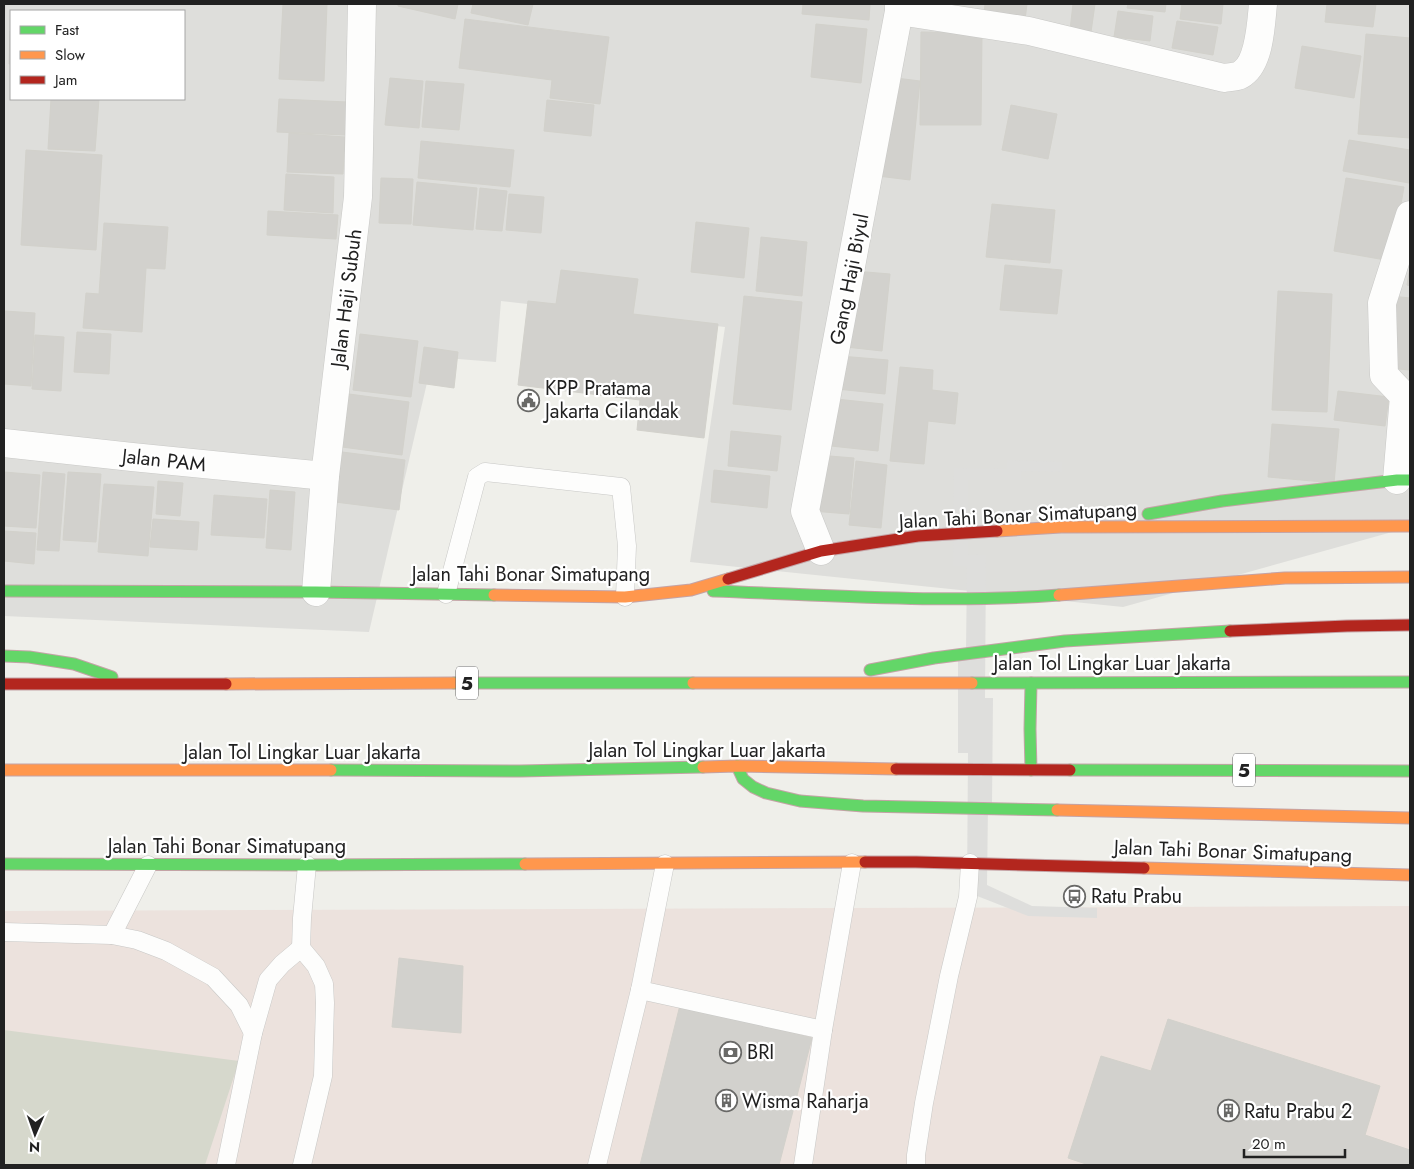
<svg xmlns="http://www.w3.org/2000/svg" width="1414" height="1169" font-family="Jost,sans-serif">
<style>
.residential{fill:#dededb;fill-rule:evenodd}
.commercial{fill:#ece2dd}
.construction{fill:#d6d8cc}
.pier{fill:#dededc}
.building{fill:#d2d1cd;stroke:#d2d1cb}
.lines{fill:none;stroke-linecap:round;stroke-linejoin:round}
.lane-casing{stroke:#c8c8c6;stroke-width:19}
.street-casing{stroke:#c8c8c6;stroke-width:29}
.fast-casing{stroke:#c4a3a6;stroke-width:13}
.slow-casing{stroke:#c4a3a6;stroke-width:13}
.jam-casing{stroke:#c4a3a6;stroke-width:13}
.lane{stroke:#fdfdfc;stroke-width:18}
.street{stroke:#fdfdfc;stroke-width:28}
.fast{stroke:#63d668;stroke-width:11}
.slow{stroke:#ff974d;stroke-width:11}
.jam{stroke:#b3261e;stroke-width:11}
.labels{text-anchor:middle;stroke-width:4.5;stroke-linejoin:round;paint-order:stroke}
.shield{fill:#fff;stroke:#646464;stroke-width:1}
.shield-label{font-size:19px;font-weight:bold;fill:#212121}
.street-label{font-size:20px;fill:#212121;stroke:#fff}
.poi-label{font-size:20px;fill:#212121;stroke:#fff;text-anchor:start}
</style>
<rect width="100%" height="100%" fill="#efefea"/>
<path class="residential" d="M 4,4 L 1410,4 L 1410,527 L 1123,607 L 690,562 L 725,327 L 501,301 L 496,362 L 433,357 L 369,632 L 4,616 ZM 11,11 L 184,11 L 184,99 L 11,99 Z"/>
<polygon class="commercial" points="1410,906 1410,1165 4,1165 4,911"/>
<polygon class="construction" points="4,1030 239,1061 205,1165 4,1165"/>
<polygon class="pier" points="1007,460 1062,462 1062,472 1022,471 1021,480 968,480 968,554 986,555 985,698 993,698 992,804 988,805 987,885 1032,906 1097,908 1097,918 1028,916 967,892 968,753 958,753 958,652 966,651 967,566 953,566 954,468 1007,469"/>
<g class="building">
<polygon points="4,4 5,4 4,32"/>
<polygon points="283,4 327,4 324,81 279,79"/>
<polygon points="398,4 458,4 455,19 398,6"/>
<polygon points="473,4 533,4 528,25 471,13"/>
<polygon points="803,4 870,4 869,20 802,14"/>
<polygon points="985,4 1027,4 1025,20 984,15"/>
<polygon points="1073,4 1095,4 1091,32 1070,30"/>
<polygon points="1128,4 1166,4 1165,12 1127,8"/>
<polygon points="1182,4 1223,4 1221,24 1180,19"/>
<polygon points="1327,4 1376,4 1373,27 1325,22"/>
<polygon points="1118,11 1153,16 1150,41 1114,37"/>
<polygon points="465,19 609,37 600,104 550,98 552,80 459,68"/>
<polygon points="1177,21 1218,27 1213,55 1172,48"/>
<polygon points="816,24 867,29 861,83 811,77"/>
<polygon points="10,31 11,31 11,64 9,64"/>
<polygon points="921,32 982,33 981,125 920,125"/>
<polygon points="1366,34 1410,38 1410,138 1358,134"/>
<polygon points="1302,46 1361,56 1354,98 1295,88"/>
<polygon points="888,77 920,81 910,180 878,176"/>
<polygon points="390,78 423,81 419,128 385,125"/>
<polygon points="426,81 464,84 459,130 422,127"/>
<polygon points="51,99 99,99 95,151 48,149"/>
<polygon points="279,99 347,102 345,135 277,132"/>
<polygon points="547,100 594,105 591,136 544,131"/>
<polygon points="1011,105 1057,114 1048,159 1002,150"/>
<polygon points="289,133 345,137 343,174 287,172"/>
<polygon points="1349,140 1410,150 1409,183 1343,171"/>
<polygon points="421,141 514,150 510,187 418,178"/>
<polygon points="26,150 102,155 96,250 21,245"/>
<polygon points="286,174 334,177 333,213 284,210"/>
<polygon points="381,178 413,179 411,224 379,223"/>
<polygon points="1346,178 1404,187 1391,261 1334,251"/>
<polygon points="417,182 477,188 473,230 413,225"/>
<polygon points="480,188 507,191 502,231 476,229"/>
<polygon points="509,194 544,197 541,233 506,230"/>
<polygon points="992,204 1055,210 1050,263 986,257"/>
<polygon points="268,211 338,215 336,239 267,235"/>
<polygon points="696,222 749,228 744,278 691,272"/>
<polygon points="104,223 168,227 165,269 146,268 142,332 83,328 86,293 99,294"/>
<polygon points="761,237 807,242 802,296 756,291"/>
<polygon points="1005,265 1062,270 1057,314 1000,310"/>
<polygon points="1410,267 1410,286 1407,285"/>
<polygon points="561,270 638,279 633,314 718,324 704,438 637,430 640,400 518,385 528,301 556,304"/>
<polygon points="854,271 890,274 882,351 846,347"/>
<polygon points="1278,291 1332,294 1327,412 1272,410"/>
<polygon points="744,296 802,302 791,410 733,404"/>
<polygon points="1391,296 1410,298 1410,370 1386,368"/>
<polygon points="4,311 35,313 31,386 4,384"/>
<polygon points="77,332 111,334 109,374 74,372"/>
<polygon points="360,334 418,341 411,397 353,390"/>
<polygon points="35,335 64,337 61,391 32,389"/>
<polygon points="424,347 458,352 454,388 419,383"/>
<polygon points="840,356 888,360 885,394 837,389"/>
<polygon points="900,367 933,370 932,390 958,393 955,424 928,421 924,464 890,461"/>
<polygon points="1338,391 1389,397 1385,426 1334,420"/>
<polygon points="349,394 409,402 402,455 342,447"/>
<polygon points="836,399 883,404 878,451 831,446"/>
<polygon points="1272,424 1339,429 1334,483 1268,477"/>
<polygon points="731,431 781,436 777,471 728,466"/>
<polygon points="342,452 405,460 399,510 335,502"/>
<polygon points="817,455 854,458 849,514 812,511"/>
<polygon points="856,461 887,465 881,528 849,525"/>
<polygon points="714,470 770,476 767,508 711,502"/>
<polygon points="4,472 40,475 36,528 4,526"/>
<polygon points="43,472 65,474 59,551 37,550"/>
<polygon points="68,472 101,474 96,542 63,540"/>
<polygon points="158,481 183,483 180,516 156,514"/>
<polygon points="104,484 154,487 148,556 98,552"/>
<polygon points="270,490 295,492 291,550 266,548"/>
<polygon points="214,495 267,499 264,538 211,535"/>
<polygon points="153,519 199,522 197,550 150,547"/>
<polygon points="4,531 36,533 34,564 4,561"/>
<polygon points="399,958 463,966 461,1033 392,1027"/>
<polygon points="680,1005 812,1038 779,1165 640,1165"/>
<polygon points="1168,1019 1380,1086 1365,1135 1410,1150 1410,1165 1089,1165 1068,1158 1101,1056 1151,1071"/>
</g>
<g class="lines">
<defs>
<g id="lane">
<polyline points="446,594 477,477 485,472 621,487 627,546 625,597"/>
<polyline points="4,932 112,935 137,940 166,951 213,977 239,1005 253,1033"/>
<polyline points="112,935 148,865"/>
<polyline points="640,990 823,1030"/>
<polyline points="226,1165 253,1033 268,980 282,964 301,948"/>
<polyline points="302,1165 323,1076 325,1003 324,984 316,966 301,948 302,918 307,865"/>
<polyline points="597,1165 640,990 665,864"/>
<polyline points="803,1165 823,1030 852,863"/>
<polyline points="916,1165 916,1155 924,1103 949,976 968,897 970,863"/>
</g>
<g id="street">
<path d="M 899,11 L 1029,31 L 1224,78 C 1230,77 1239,77 1243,73 C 1260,61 1261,23 1263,4"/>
<polyline points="4,443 132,457 325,476"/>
<polyline points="1397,480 1404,396 1384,375 1382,303 1410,215"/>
<polyline points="821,551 805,511 899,11 899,4"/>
<polyline points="316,592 325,476 358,197 362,4"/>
</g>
<g id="fast">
<polyline points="1148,514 1222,501 1397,480 1410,480"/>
<polyline points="4,591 316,592 494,595"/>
<path d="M 713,591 C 828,595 944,604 1059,595"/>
<polyline points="4,656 29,657 74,664 112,677"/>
<polyline points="870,670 934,658 1065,641 1230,631"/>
<polyline points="454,683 693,683"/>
<polyline points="972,683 1410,682"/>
<polyline points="1031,683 1030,729 1031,770"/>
<polyline points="737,766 743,779 753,787 766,793 800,801 863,806 1057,810"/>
<polyline points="331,770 520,771 703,767"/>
<polyline points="1070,770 1410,771"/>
<polyline points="4,864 307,865 525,864"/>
</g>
<g id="slow">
<polyline points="997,531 1061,527 1410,526"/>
<polyline points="494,595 625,597 691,590 728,579"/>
<polyline points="1059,595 1285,578 1410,577"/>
<polyline points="693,683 972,683"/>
<polyline points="226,684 454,683"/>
<polyline points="703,767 737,766 896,769"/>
<polyline points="4,770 331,770"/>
<polyline points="1057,810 1410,818"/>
<polyline points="525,864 865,862"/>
<polyline points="1144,868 1410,875"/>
</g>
<g id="jam">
<polyline points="728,579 821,551 918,536 997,531"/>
<polyline points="1230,631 1347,626 1410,625"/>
<polyline points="4,684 226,684"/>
<polyline points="896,769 1070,770"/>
<polyline points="865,862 916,862 1144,868"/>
</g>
</defs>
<use href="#lane" class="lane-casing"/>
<use href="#street" class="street-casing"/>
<use href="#fast" class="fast-casing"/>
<use href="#slow" class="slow-casing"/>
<use href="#jam" class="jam-casing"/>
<use href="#lane" class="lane"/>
<use href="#street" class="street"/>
<use href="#fast" class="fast"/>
<use href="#slow" class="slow"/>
<use href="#jam" class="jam"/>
</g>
<defs>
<symbol id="civic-ring" viewBox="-11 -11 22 22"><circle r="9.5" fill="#fff" stroke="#696967" stroke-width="1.5"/><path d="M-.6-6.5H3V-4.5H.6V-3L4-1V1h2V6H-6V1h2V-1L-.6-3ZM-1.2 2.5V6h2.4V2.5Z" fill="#696967"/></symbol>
<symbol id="bus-ring" viewBox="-11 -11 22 22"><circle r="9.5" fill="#fff" stroke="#696967" stroke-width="1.5"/><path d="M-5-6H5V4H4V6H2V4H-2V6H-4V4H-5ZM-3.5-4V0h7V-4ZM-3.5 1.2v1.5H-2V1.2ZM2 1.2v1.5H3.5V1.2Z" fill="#696967"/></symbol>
<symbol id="bank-ring" viewBox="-11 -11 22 22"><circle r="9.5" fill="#fff" stroke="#696967" stroke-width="1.5"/><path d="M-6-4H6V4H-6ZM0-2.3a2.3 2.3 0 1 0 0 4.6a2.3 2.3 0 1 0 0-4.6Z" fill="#696967"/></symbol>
<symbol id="building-ring" viewBox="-11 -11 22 22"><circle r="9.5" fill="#fff" stroke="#696967" stroke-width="1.5"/><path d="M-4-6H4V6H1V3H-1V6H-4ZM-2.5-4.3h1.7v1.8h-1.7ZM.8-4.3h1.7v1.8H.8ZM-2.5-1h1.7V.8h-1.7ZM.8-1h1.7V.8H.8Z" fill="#696967"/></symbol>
</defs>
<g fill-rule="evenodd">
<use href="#civic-ring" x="516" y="388" width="25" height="25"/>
<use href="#bus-ring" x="1062" y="884" width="25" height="25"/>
<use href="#bank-ring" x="718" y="1040" width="25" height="25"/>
<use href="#building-ring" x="714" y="1088" width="25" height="25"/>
<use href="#building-ring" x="1216" y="1098" width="25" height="25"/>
</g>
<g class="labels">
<g class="shield">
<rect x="456" y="666.5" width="22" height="33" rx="4"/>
<rect x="1233" y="753.5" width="22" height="33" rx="4"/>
</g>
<g class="shield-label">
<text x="467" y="690">5</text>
<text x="1244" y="777">5</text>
</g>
<g class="street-label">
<text transform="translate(849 279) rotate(-79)" y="7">Gang Haji Biyul</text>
<text transform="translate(346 298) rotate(-83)" y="7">Jalan Haji Subuh</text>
<text transform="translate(164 460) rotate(6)" y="7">Jalan PAM</text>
<text transform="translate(1018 515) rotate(-3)" y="7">Jalan Tahi Bonar Simatupang</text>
<text x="531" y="581">Jalan Tahi Bonar Simatupang</text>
<text x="1112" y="670">Jalan Tol Lingkar Luar Jakarta</text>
<text x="707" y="757">Jalan Tol Lingkar Luar Jakarta</text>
<text x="302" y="759">Jalan Tol Lingkar Luar Jakarta</text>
<text x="227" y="853">Jalan Tahi Bonar Simatupang</text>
<text transform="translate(1233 851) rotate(2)" y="7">Jalan Tahi Bonar Simatupang</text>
</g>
<g class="poi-label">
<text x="545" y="395">KPP Pratama<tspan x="545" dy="23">Jakarta Cilandak</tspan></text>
<text x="1091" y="903">Ratu Prabu</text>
<text x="747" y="1059">BRI</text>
<text x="742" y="1108">Wisma Raharja</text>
<text x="1244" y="1118">Ratu Prabu 2</text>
</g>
</g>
<rect width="1414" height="1169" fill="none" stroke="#212121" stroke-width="10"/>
<rect x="10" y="10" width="175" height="90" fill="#ffffff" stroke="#a6a6a6"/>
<rect x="20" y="26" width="25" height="8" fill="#63d668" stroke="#a6a6a6"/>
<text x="55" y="35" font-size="15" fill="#212121">Fast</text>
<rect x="20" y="51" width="25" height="8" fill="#ff974d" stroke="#a6a6a6"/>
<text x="55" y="60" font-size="15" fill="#212121">Slow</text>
<rect x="20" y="76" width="25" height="8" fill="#b3261e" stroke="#a6a6a6"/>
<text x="55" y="85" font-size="15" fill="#212121">Jam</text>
<g transform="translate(35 1134) rotate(182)" stroke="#ffffff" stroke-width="4" paint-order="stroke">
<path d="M0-4L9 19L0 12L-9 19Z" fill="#212121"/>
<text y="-8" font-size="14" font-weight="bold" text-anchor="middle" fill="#212121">N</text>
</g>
<path d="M1244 1149v8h101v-8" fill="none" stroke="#212121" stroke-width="2.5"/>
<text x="1252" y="1149" font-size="15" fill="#212121" stroke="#ffffff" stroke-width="4" paint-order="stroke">20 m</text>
</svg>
